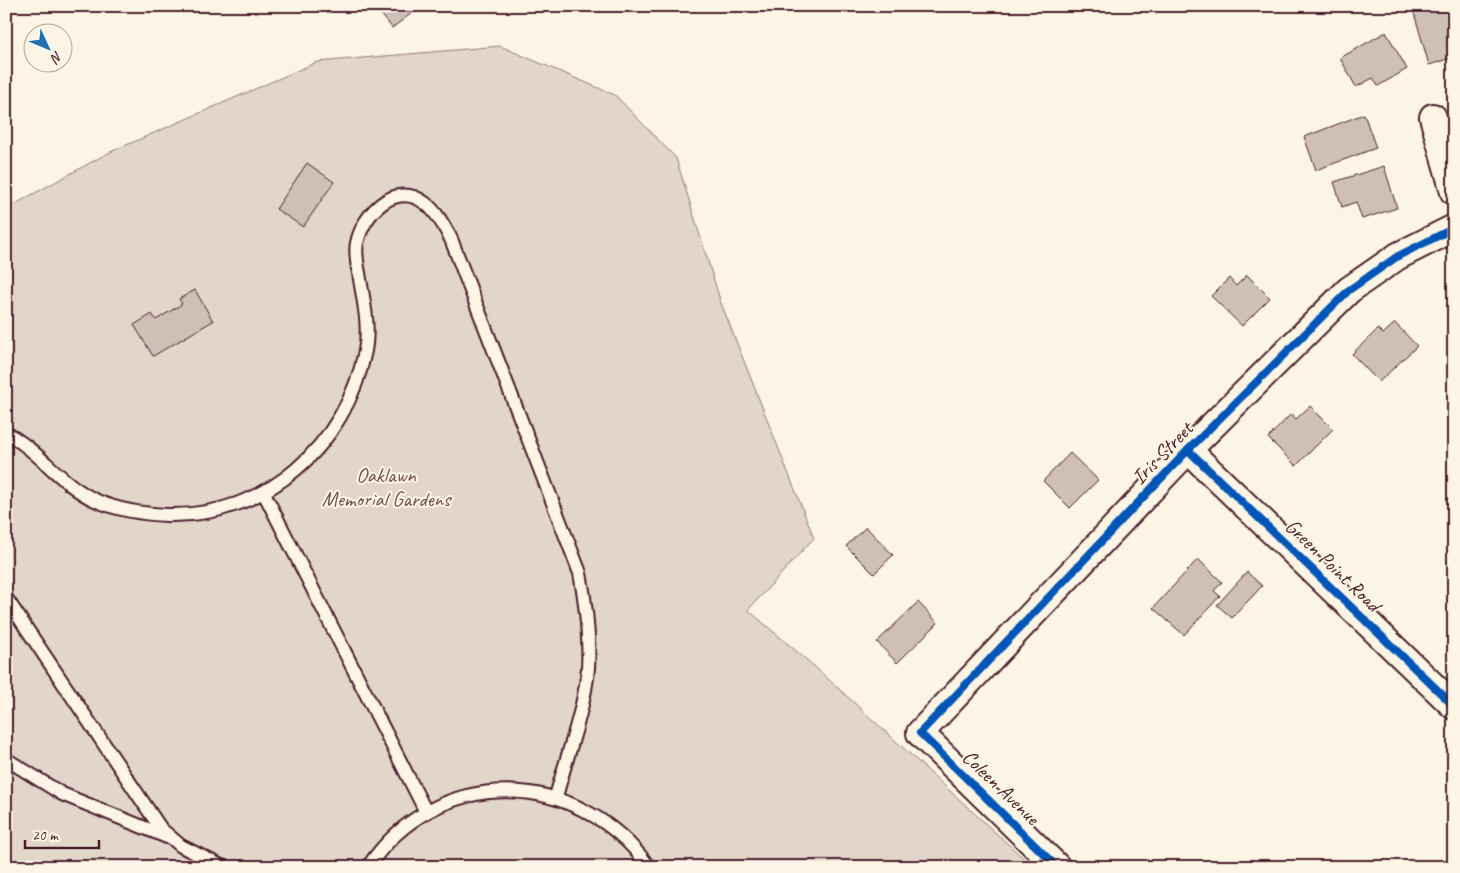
<svg xmlns="http://www.w3.org/2000/svg" width="1460" height="873" font-family="Caveat,sans-serif">
<style>
.green{fill:#e2d5ca;stroke:#967a7a}
.building{fill:#cfc0b7;stroke:#4a1f2b}
.lines{fill:none;stroke-linecap:round;stroke-linejoin:round}
.lane-casing{stroke:#4a1f2b;stroke-width:16}
.street-casing{stroke:#4a1f2b;stroke-width:30}
.lane{stroke:#fcf5e5;stroke-width:12}
.street{stroke:#fcf5e5;stroke-width:26}
.cycleway-casing{stroke:#fcf5e5;stroke-width:11}
.cycleway{stroke:#0057b8;stroke-width:8}
.labels{text-anchor:middle;stroke-width:4;stroke-linejoin:round;paint-order:stroke}
.street-label{font-size:21px;fill:#4a1f2b;stroke:#fcf5e5}
.park-label{font-size:21px;fill:#704c53;stroke:#fcf5e5}
</style>
<rect width="100%" height="100%" fill="#fcf5e5"/>
<filter id="ink" filterUnits="userSpaceOnUse"><feTurbulence type="fractalNoise" baseFrequency=".02" numOctaves="2"/><feDisplacementMap in="SourceGraphic" scale="10" xChannelSelector="R" yChannelSelector="G"/><feConvolveMatrix kernelMatrix="1 2 1 2 8 2 1 2 1" color-interpolation-filters="sRGB"/></filter>
<g filter="url(#ink)">
<polygon class="green" points="500,46 615,95 676,158 721,303 814,538 748,610 815,667 1033,867 6,867 6,209 108,153 317,62"/>
<g class="building">
<polygon points="375,6 413,6 416,10 392,28"/>
<polygon points="1412,6 1450,6 1454,20 1454,57 1429,65"/>
<polygon points="1386,32 1407,69 1378,86 1373,78 1356,87 1340,58"/>
<polygon points="1364,114 1376,148 1316,170 1304,137"/>
<polygon points="307,163 334,182 303,227 276,209"/>
<polygon points="1384,166 1397,208 1362,219 1356,202 1342,207 1334,182"/>
<polygon points="1247,275 1270,298 1242,326 1211,296 1229,278 1236,286"/>
<polygon points="195,290 213,321 153,356 134,325 152,314 156,320 182,304 179,299"/>
<polygon points="1395,323 1417,346 1379,382 1352,354 1378,329 1383,334"/>
<polygon points="1310,406 1333,429 1296,466 1268,438 1291,414 1296,419"/>
<polygon points="1070,453 1098,480 1070,508 1043,481"/>
<polygon points="866,527 893,555 874,574 846,546"/>
<polygon points="1198,559 1222,582 1214,591 1220,596 1184,635 1153,608"/>
<polygon points="1247,572 1262,586 1232,618 1217,605"/>
<polygon points="918,602 938,623 897,663 877,642"/>
</g>
<g class="lines">
<defs>
<g id="lane">
<path d="M 6,433 C 40,451 61,485 97,501 C 118,510 144,514 167,515 C 265,518 346,446 365,351 C 370,325 363,299 359,273 C 357,263 355,252 357,243 C 363,214 395,180 425,203 C 437,212 444,226 451,239 L 580,573 C 586,605 590,636 588,668 C 585,708 566,758 556,797"/>
<polyline points="264,493 426,812"/>
<polyline points="6,598 161,829 181,846 223,867"/>
<polyline points="6,759 62,794 167,837"/>
<path d="M 368,867 C 437,764 578,768 649,867"/>
</g>
<g id="street">
<polyline points="1433,117 1454,192"/>
<polyline points="1188,450 1454,706"/>
<polyline points="1057,867 920,733 1188,450 1349,290 1398,256 1454,228"/>
</g>
</defs>
<use href="#lane" class="lane-casing"/>
<use href="#street" class="street-casing"/>
<use href="#lane" class="lane"/>
<use href="#street" class="street"/>
<defs>
<g id="cycleway">
<polyline points="1188,450 1454,706"/>
<polyline points="1057,867 920,733 1188,450 1349,290 1398,256 1454,228"/>
</g>
</defs>
<use href="#cycleway" class="cycleway-casing"/>
<use href="#cycleway" class="cycleway"/>
</g>
</g>
<g class="labels">
<g class="street-label">
<text transform="translate(1162 453) rotate(-46)" y="7">Iris Street</text>
<text transform="translate(1333 565) rotate(44)" y="7">Green Point Road</text>
<text transform="translate(1001 787) rotate(44)" y="7">Coleen Avenue</text>
</g>
<g class="park-label">
<text x="386" y="482">Oaklawn<tspan x="386" dy="24">Memorial Gardens</tspan></text>
</g>
</g>
<rect width="1460" height="873" fill="none" stroke="#fcf5e5" stroke-width="25"/>
<rect x="12" y="12" width="1435" height="848" fill="none" stroke="#4a1f2b" stroke-width="2" filter="url(#ink)"/>
<g transform="translate(48 48) rotate(134)"><circle r="24" fill="#fcf5e5" stroke="#b59f9b"/>
<path d="M0-4L9 19L0 12L-9 19Z" fill="#1f6fb2"/>
<text y="-8" font-size="14" font-weight="bold" text-anchor="middle" fill="#4a1f2b">N</text>
</g>
<path d="M25 840v8h74v-8" fill="none" stroke="#4a1f2b" stroke-width="2.5"/>
<text x="32" y="840" font-size="15" fill="#4a1f2b" stroke="#fcf5e5" stroke-width="4" paint-order="stroke">20 m</text>
</svg>
